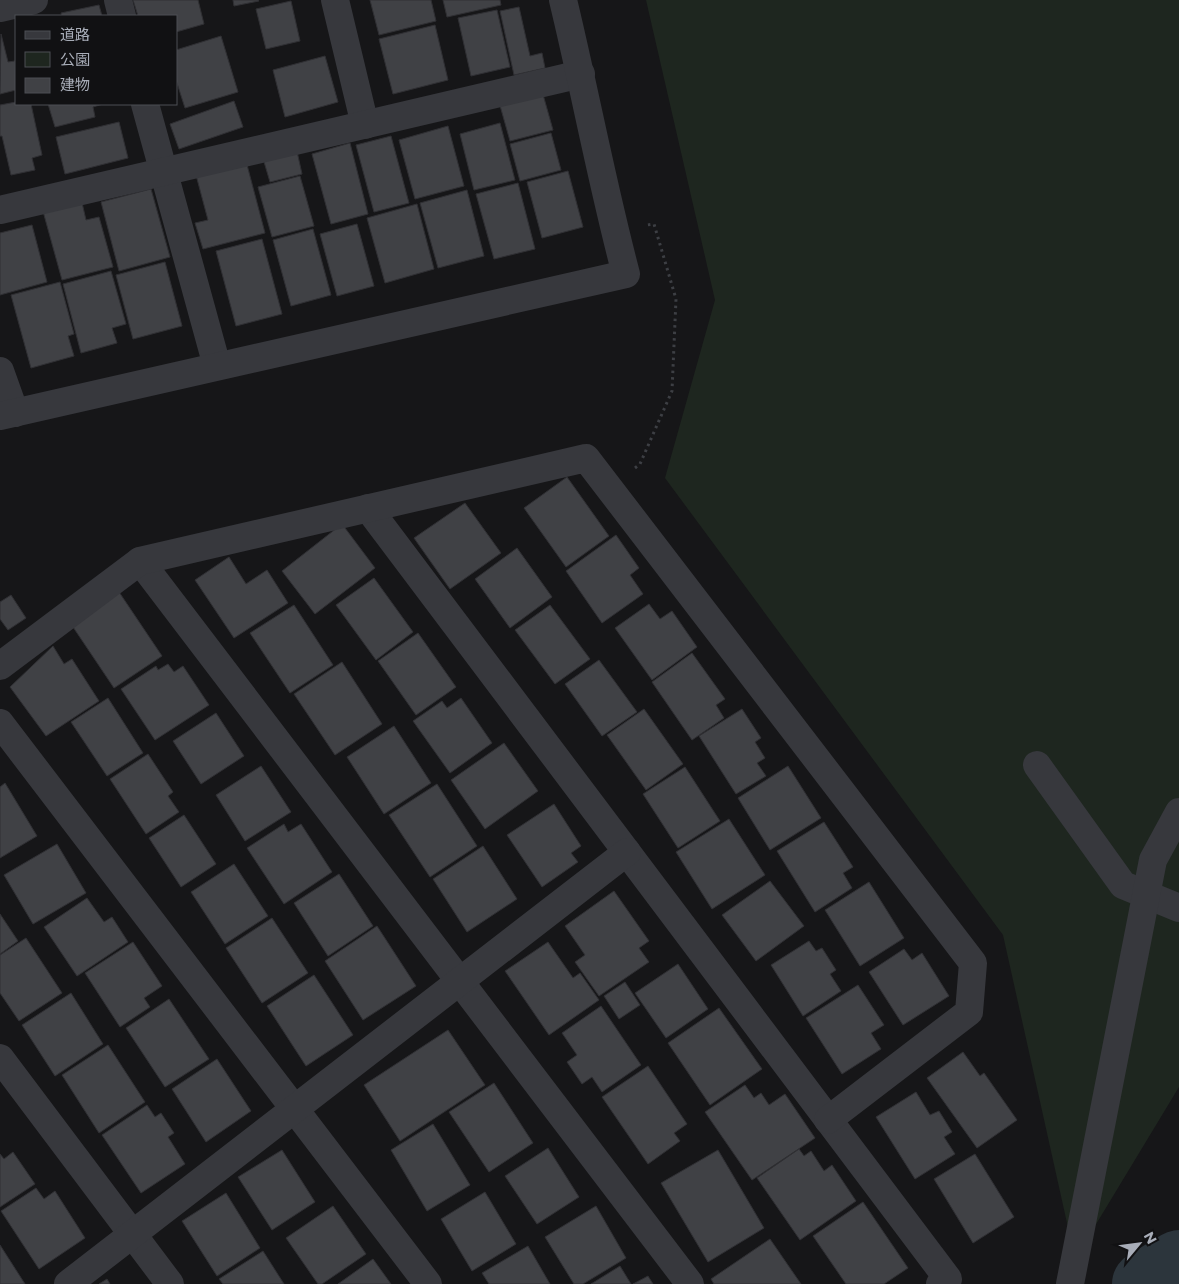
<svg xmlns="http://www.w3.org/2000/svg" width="1179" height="1284" font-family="Montserrat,'Noto Sans JP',sans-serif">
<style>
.green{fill:#1e261f}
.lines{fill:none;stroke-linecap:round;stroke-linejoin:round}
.river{stroke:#2c353c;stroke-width:68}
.building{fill:#404145;stroke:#303034}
.path{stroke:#3d3f44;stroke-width:3;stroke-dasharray:2.5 4;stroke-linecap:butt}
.minor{stroke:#37383d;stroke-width:28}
</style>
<rect width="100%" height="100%" fill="#161618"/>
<polygon class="green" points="646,0 1179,0 1179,1087 1075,1259 1003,935 665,478 715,300"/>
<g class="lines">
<polyline class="river" points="1146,1284 1179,1264"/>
</g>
<g class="building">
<polygon points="133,0 198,0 204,24 176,32 176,16 138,16"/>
<polygon points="233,0 258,0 259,1 234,6"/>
<polygon points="370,0 431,0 436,21 379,35"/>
<polygon points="443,0 500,0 501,5 447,17"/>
<polygon points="291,1 300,41 266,49 256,9"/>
<polygon points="99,5 102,16 62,16 61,13"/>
<polygon points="519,7 530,56 542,53 545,68 514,75 500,11"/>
<polygon points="497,10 510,67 471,76 458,18"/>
<polygon points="435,25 448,80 393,94 379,39"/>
<polygon points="1,34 8,62 15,61 16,90 0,94"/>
<polygon points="221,36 238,92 185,108 176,80 176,50"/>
<polygon points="325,56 338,102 285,117 273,70"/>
<polygon points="542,91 553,130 510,141 499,102"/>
<polygon points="234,101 243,127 179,149 170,124"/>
<polygon points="16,102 16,104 31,104 42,155 32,158 35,170 11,175 2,136 0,136 0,105"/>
<polygon points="48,104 103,104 93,107 95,117 55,127"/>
<polygon points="119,122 128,158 65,174 56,137"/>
<polygon points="500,123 515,180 474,190 460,134"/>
<polygon points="448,126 464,186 415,199 399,140"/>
<polygon points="551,133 561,170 520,181 510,144"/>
<polygon points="391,136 409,203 374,212 356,145"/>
<polygon points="350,143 368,214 331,224 312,154"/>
<polygon points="296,147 302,174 270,182 262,155"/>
<polygon points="246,161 265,233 203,249 195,223 208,220 196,175"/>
<polygon points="568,171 583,227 542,238 527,182"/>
<polygon points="300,176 314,226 272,237 258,187"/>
<polygon points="518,183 535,249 494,259 476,194"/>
<polygon points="151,189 170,257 119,271 101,202"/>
<polygon points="467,190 484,256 438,268 420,203"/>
<polygon points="80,194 86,220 99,217 113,267 62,280 41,204"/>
<polygon points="417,204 434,269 385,283 367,218"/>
<polygon points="357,224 374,286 337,296 320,234"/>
<polygon points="32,225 47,282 0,295 0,233"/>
<polygon points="313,229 331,295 291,306 273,240"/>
<polygon points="262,239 282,314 236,326 216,251"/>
<polygon points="165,262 182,326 133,339 116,275"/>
<polygon points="111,271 126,324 112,328 117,343 81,353 63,284"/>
<polygon points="60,282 74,334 68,336 74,356 31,368 11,295"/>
<polygon points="567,477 609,536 566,567 524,508"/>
<polygon points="465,503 501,553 450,589 414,538"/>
<polygon points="342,524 375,568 315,614 282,571"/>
<polygon points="616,535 639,568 630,575 643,594 602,623 566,571"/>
<polygon points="517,548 552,597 510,628 475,579"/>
<polygon points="229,557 246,584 267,570 288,603 234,638 195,580"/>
<polygon points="374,578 413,632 376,660 336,605"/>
<polygon points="119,592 162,656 114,688 71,624"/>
<polygon points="11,595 26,618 8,630 0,619 0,602"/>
<polygon points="649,604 660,619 672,611 697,647 652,680 615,628"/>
<polygon points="294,605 333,665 290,693 250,633"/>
<polygon points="550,605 590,659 555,684 515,630"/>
<polygon points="418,633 456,687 416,715 378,661"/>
<polygon points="53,646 64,664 72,659 99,701 46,736 10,687"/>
<polygon points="692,653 725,699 716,705 724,718 692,740 652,682"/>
<polygon points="599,660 637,712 602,736 565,684"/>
<polygon points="342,662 382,724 335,755 294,694"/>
<polygon points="168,664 174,672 183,666 209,705 155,740 121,689 156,666 158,670"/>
<polygon points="108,698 143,753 107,776 71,722"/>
<polygon points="461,698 492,743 450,773 413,721 442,701 447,708"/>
<polygon points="644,709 683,764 646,790 607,735"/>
<polygon points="742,709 761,738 755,742 765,758 757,763 766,776 736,794 699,736"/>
<polygon points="216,713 244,756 201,784 173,741"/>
<polygon points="394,726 431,783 384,814 347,757"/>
<polygon points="504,743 538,791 485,829 451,780"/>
<polygon points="148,754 173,792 168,796 179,812 146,834 110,779"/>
<polygon points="261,766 291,812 245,841 216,795"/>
<polygon points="788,766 821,818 770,850 738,798"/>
<polygon points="685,767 720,821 678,848 643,794"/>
<polygon points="5,783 37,836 0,858 0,787"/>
<polygon points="437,784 477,846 430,877 389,815"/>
<polygon points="554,804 581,846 571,853 578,862 542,887 507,835"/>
<polygon points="184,815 216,864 181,887 149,838"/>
<polygon points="729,819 765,875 712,909 676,852"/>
<polygon points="824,822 853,867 843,873 852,888 815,912 777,851"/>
<polygon points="284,824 288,832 301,824 332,872 284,904 247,848"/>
<polygon points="57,844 86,893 33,924 4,875"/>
<polygon points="483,846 517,899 467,932 433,879"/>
<polygon points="234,864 268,916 225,944 191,892"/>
<polygon points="339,874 373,926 328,956 294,903"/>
<polygon points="770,881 804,926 756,961 722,915"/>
<polygon points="869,882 904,938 860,966 825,910"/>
<polygon points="614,891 649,941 639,948 649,962 599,996 575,962 585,955 565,926"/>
<polygon points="87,898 104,922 112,917 128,942 77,976 44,927"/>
<polygon points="0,914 18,941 0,954"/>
<polygon points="272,918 308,973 262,1003 226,948"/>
<polygon points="377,926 416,986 363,1020 325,961"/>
<polygon points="26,938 62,993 19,1021 0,993 0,955"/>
<polygon points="809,941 816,951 822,948 836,970 830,974 841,991 803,1016 771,965"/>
<polygon points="133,942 162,986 144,998 150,1007 120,1027 85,973"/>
<polygon points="548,942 573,978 580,973 599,1000 549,1035 505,971"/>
<polygon points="904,949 912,960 922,953 949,996 903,1025 869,972"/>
<polygon points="678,964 708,1009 666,1038 635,993"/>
<polygon points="314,975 353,1035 306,1066 267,1006"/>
<polygon points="625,982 640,1005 619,1019 604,996"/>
<polygon points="858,985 884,1025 871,1033 881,1049 842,1074 806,1018"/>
<polygon points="71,993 103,1044 55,1076 22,1025"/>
<polygon points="169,999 209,1059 165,1087 126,1028"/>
<polygon points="601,1006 641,1065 602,1092 592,1077 582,1084 567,1062 577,1055 562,1033"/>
<polygon points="719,1008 762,1069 710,1105 668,1043"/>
<polygon points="448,1030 485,1085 400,1141 364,1085"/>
<polygon points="108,1045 145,1102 99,1133 62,1075"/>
<polygon points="963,1052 980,1076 984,1073 1017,1120 977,1148 927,1078"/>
<polygon points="217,1059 251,1111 206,1142 172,1089"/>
<polygon points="648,1066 687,1124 674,1133 680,1141 648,1164 602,1097"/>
<polygon points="494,1083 533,1143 489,1172 449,1112"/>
<polygon points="745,1085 754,1098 761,1093 769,1105 785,1094 815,1138 752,1180 705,1112"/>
<polygon points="916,1092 930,1115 939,1111 952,1132 944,1137 955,1154 915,1179 876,1117"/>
<polygon points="147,1105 155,1117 161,1113 174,1133 168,1137 185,1164 141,1193 102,1135"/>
<polygon points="433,1124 470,1185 427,1211 391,1150"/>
<polygon points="548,1148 579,1197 537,1224 505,1176"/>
<polygon points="799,1149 804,1156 811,1151 824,1171 832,1165 856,1201 800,1240 757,1178"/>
<polygon points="282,1150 315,1202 272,1230 238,1177"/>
<polygon points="718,1150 764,1228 708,1262 661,1183"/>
<polygon points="13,1152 35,1184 0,1207 0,1154 4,1159"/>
<polygon points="975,1154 1014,1217 973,1243 934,1179"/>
<polygon points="36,1188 44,1199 55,1191 85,1238 39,1269 1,1211"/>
<polygon points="485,1192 516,1244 472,1271 441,1219"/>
<polygon points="226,1193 260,1248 217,1276 182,1221"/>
<polygon points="863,1202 908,1268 884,1284 846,1284 813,1236"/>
<polygon points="333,1206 366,1254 322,1284 318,1284 286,1238"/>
<polygon points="596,1206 626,1258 583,1284 574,1284 545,1237"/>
<polygon points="770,1239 801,1284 714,1284 711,1279"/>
<polygon points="0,1245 25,1284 0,1284"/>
<polygon points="528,1246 550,1284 489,1284 482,1273"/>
<polygon points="263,1251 284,1284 223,1284 219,1279"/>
<polygon points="373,1259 391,1284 338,1284"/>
<polygon points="620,1266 631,1284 591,1284"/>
<polygon points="648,1276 653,1284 633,1284"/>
<polygon points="107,1279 110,1284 99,1284"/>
</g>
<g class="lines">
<polyline class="path" points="635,468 640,464 672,391 676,299 654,224 647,225"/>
<g class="minor">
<polyline points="118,0 122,16"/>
<polyline points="335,0 365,125"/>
<polyline points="0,8 34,0"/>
<polyline points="145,104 217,366"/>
<polyline points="0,210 581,74"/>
<polyline points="0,371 15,413"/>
<path d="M 0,416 L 626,274 C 602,184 585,91 563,0"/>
<polyline points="368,508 948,1279 940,1284"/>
<polyline points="140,561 690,1284"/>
<polyline points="0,666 140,561 586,458 973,963 969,1012 828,1120"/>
<polyline points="0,723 428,1284"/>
<polyline points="1037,765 1123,885 1179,908"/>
<polyline points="0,1058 170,1284"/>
<polyline points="68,1284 627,852"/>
<polyline points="1070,1284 1153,860 1179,812"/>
</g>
</g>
<rect x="15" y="15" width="162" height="90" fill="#111113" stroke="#4d4f55"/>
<rect x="25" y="31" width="25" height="8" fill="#37383d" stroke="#4d4f55"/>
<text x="60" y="40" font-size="15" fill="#a8adb8">道路</text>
<rect x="25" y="52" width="25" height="15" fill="#1e261f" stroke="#4d4f55"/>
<text x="60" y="65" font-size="15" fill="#a8adb8">公園</text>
<rect x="25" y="78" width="25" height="15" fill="#404145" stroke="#4d4f55"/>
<text x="60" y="90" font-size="15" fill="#a8adb8">建物</text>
<g transform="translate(1139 1244) rotate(61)" stroke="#111113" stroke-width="4" paint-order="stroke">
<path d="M0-4L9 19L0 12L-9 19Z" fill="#a8adb8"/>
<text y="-8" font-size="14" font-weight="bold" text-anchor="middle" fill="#a8adb8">N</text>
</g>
</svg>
